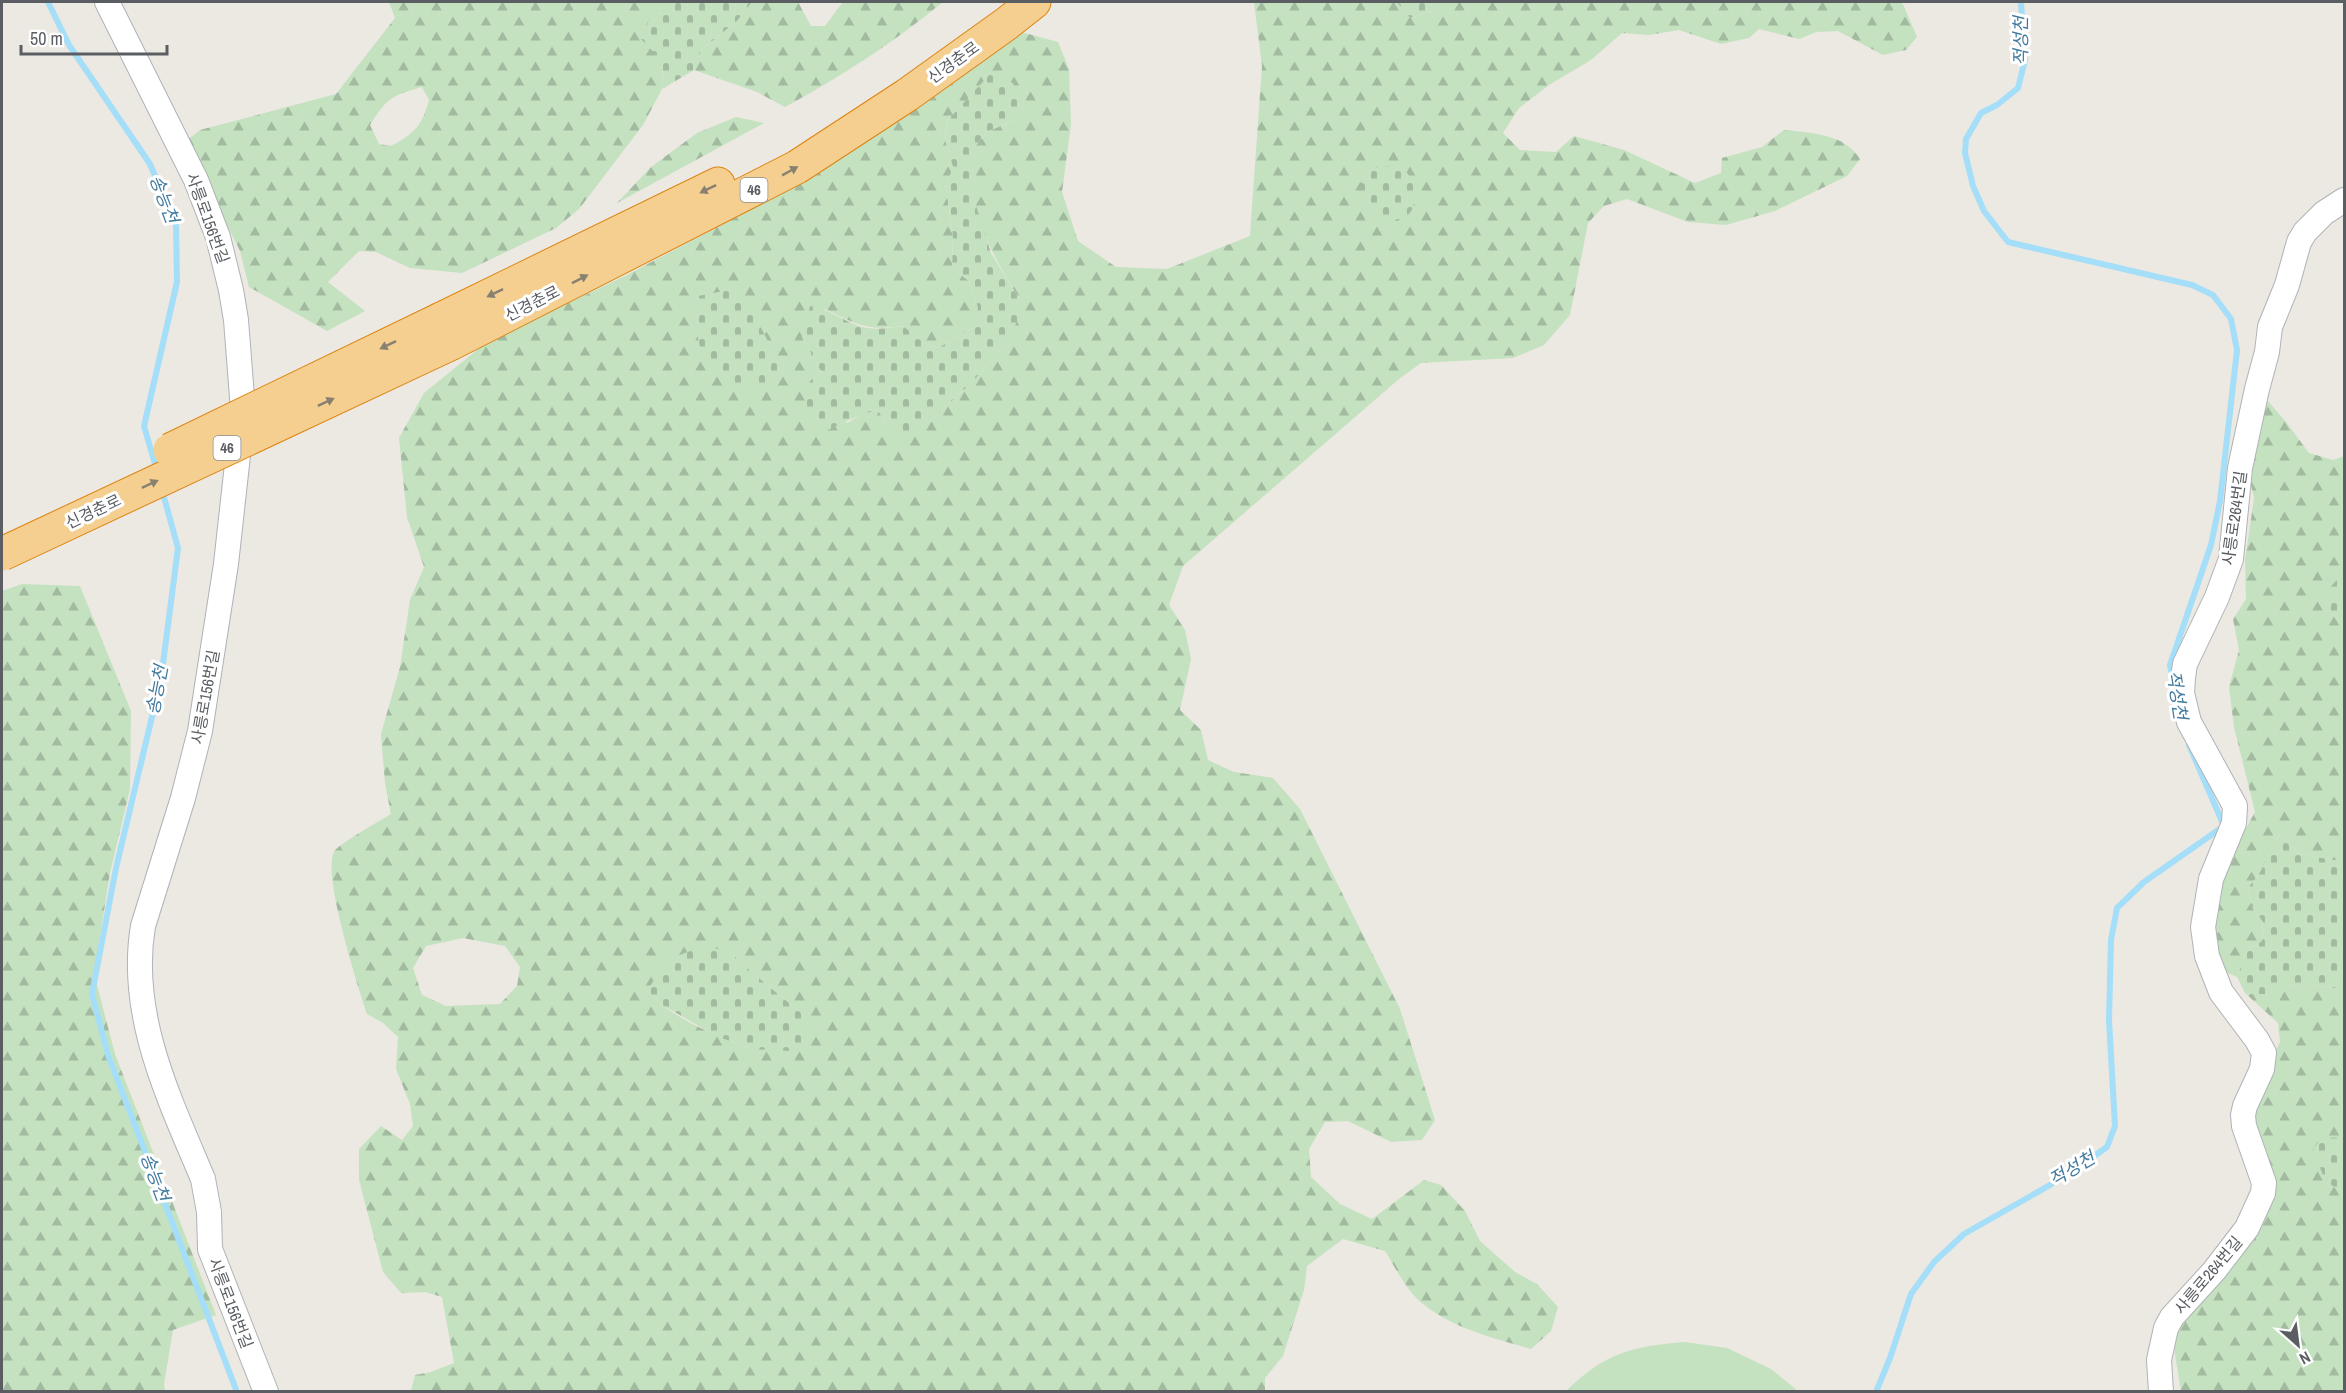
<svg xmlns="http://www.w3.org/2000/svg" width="2346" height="1393" font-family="'Archivo Narrow','Noto Sans KR',sans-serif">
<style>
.forest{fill:url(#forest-firs);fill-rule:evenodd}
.cemetery{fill:url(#cemetery-stones)}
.pitch{fill:#c4e2c0}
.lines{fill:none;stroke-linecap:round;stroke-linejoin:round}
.stream{stroke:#a5def8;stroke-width:6}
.minor-casing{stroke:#afb3b6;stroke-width:26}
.highway-casing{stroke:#dd8411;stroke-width:35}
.minor{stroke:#fff;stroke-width:24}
.highway{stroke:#f5cf90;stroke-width:33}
.highway-bridge-casing{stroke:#dd8411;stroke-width:35;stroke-linecap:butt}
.highway-bridge{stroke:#f5cf90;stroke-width:33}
.oneway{fill:#888070}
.labels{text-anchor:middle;stroke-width:6;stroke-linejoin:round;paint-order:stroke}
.shield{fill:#fff;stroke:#8c8e91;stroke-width:1.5}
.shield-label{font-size:15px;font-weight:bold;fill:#5a5e62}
.street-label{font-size:16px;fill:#5a5e62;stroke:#fff}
.water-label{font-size:18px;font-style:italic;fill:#427ba0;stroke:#fff}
</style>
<defs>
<pattern id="forest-firs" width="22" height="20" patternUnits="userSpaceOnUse" patternTransform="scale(1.5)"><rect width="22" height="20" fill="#c4e2c0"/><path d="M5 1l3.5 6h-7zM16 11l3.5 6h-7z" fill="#a2ba9f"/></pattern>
<pattern id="cemetery-stones" width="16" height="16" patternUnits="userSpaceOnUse" patternTransform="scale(1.5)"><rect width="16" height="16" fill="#c4e2c0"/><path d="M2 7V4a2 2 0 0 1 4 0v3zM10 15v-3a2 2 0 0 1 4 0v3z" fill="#a2ba9f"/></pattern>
</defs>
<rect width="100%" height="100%" fill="#ece8e2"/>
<g class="forest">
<path d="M 389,2 L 665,2 L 651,15 L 663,62 L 662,89 L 643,125 L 579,209 L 556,228 L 462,273 L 410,268 L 376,252 L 359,251 L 328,282 L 365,311 L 327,331 L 249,287 L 240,251 L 186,141 L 200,130 L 336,94 L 395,18 ZM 422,87 L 429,100 C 422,126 414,134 391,146 L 379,144 L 370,125 C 387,98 391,96 422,87 Z"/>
<path d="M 752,2 L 798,2 L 811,26 L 825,26 L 843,2 L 943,2 C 894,42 842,76 785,107 L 757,92 L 694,70 L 701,50 L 737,21 Z"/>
<path d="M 1254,2 L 1397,2 L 1410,18 L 1437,9 L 1440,2 L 1902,2 L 1917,37 L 1906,50 L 1883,55 L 1838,31 L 1816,32 L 1799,39 L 1759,29 L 1749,38 L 1721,44 L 1679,30 L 1649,35 L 1622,33 L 1591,60 L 1549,85 L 1519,108 L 1503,133 L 1520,150 L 1556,152 L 1574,136 L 1624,150 L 1695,183 L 1721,173 L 1722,158 L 1762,147 L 1784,130 C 1811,133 1844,133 1860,159 L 1847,176 L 1775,211 L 1726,225 L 1688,222 L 1627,199 L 1604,206 L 1588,223 L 1570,315 L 1544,345 L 1513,358 L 1421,363 L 1399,379 L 1183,566 L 1169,605 L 1185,630 L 1191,659 L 1180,710 L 1201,730 L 1208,760 L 1234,772 L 1273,778 L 1300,809 L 1400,1009 L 1435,1120 L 1422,1140 L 1391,1142 L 1348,1121 L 1325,1122 L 1309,1149 L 1311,1177 L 1340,1204 L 1372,1219 L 1424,1180 L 1441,1185 L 1465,1211 L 1480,1241 L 1515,1272 L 1537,1284 L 1558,1307 L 1551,1331 L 1531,1349 C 1494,1338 1454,1329 1423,1304 C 1408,1293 1395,1267 1385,1251 L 1343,1239 L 1307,1266 L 1304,1290 L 1283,1356 L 1265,1378 L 1265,1391 L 411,1391 L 415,1375 L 431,1372 L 454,1363 L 442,1297 L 425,1292 L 401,1293 L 383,1272 L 359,1180 L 359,1149 L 381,1126 L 402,1140 L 413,1126 L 410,1104 L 396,1069 L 398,1037 L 383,1023 L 367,1014 C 358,986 322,875 334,852 C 338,844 380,821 391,814 L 385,783 L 381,734 L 400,667 L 410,600 L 424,567 L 407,517 L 399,438 L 424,393 L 487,342 L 625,276 L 810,178 L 922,106 L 1021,32 L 1058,42 L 1069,69 L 1071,124 L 1062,192 L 1078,241 L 1116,267 L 1167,269 L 1250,236 L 1262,66 ZM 1018,118 L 987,132 L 972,150 C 972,165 970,182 973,197 C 982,237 999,266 1020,300 L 1008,340 L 976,378 L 922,429 L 888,428 L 878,410 L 865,412 L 847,423 L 806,385 L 821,371 L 802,337 L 825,309 C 857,325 867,331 903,326 L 924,343 L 938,348 L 973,328 L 978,308 L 969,281 L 952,268 L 953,236 L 946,188 L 953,167 L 945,139 L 948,119 ZM 740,289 L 757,325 L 698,342 ZM 463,938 L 505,946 L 520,967 L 517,986 L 500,1004 L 446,1006 L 422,995 L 413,968 L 426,946 ZM 728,950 L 748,969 L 807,1018 L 752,1049 C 722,1038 691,1026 665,1007 C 659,1002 653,996 647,991 Z"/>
<polygon points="736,117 764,123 617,203 651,167 697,133"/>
<polygon points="2267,400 2286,422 2309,453 2333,460 2344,456 2344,572 2340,578 2331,612 2344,628 2344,862 2299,854 2279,835 2258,876 2248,888 2251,906 2263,922 2262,941 2247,951 2237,977 2225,972 2213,940 2213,897 2227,862 2255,812 2234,727 2229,687 2239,650 2233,619 2246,599 2245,560 2254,498 2248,472 2258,404"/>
<polygon points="22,584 80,586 131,711 130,789 110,873 94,974 115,1054 216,1315 173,1330 164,1384 165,1391 2,1391 2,591"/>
<polygon points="2344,982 2344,1144 2340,1138 2343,1194 2344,1193 2344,1391 2181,1391 2172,1336 2254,1236 2253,1113 2260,1084 2280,1042 2278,1023 2245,993 2271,995 2286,986 2313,985 2335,988"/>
</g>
<g class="cemetery">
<polygon points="665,2 752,2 737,21 701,50 694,70 662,89 663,62 641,39 651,15"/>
<polygon points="1397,2 1440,2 1437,9 1410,18"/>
<path d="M 991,73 L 1007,76 L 1027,102 L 1018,118 L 987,132 L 972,150 L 973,196 L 991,253 L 1020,300 L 1020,315 L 1008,340 L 976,378 L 922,429 L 901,437 L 888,428 L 878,410 C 859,413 841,425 823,432 L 804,410 L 806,385 L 821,371 L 802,337 L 810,306 C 829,309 842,320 859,326 C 874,331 888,328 903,326 L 924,343 L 938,348 L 973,328 L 978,308 L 969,281 L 952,268 L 953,236 L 946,188 L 953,167 L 945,139 L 948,120 Z"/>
<path d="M 1392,166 L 1405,170 L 1418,188 C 1412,215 1412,217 1385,224 L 1370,215 L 1357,196 L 1363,179 L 1372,168 Z"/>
<path d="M 740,288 L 779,362 L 777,377 L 766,389 C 755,387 740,387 730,382 C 695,366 697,329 693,297 Z"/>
<polygon points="2344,572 2344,628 2331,612 2325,593"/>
<polygon points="2279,835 2299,854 2344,862 2344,982 2335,988 2313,985 2286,986 2272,995 2245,993 2237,977 2247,951 2262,941 2263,922 2251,906 2248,888 2258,876"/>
<polygon points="700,947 728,950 748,969 807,1018 807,1038 790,1051 752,1049 716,1036 664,1006 647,991 667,960"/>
<polygon points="2322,1137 2340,1138 2344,1144 2344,1193 2343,1195 2324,1178 2313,1149"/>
</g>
<path class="pitch" d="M 1685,1342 L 1727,1348 L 1771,1369 L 1798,1391 L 1566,1391 C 1604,1353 1634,1346 1685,1342 Z"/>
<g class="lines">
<g class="stream">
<polyline points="48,2 69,45 150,164 176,226 177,282 144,426 157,471"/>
<polyline points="2021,2 2025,60 2018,88 1997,105 1981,113 1966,139 1965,153 1973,186 1984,211 2008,242 2192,285 2213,295 2231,319 2237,350 2220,501 2211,545 2170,665 2173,681"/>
<polyline points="162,490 178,548 161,679 116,868 92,994 108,1055 237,1392"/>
<polyline points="1876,1392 1890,1358 1911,1294 1934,1262 1964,1234 2064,1177 2107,1147 2115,1126 2109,1020 2111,940 2117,908 2144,882 2224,826 2189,745"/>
</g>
<defs>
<g id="minor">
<path d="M 107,2 L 196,180 L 218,237 L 231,290 L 236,320 L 243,410 L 226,564 L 200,731 L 183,798 L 143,926 C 128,1015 169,1098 203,1179 L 209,1212 L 210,1249 L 266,1392"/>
<polyline points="2161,1392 2159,1360 2166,1328 2172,1317 2214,1271 2247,1228 2263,1193 2264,1183 2244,1126 2243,1115 2245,1106 2262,1069 2264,1053 2257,1040 2221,992 2207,956 2203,927 2211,879 2234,823 2235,806 2189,722 2182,693 2183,678 2185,664 2217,597 2231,559 2240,468 2257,389 2267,352 2270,327 2287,285 2299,242 2305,232 2324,213 2344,200"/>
</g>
<g id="highway">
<polyline points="441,319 718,184"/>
<polyline points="452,343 797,167 907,95 1006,24 1034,2"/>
</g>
</defs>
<use href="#minor" class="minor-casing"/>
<use href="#highway" class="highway-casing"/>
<use href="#minor" class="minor"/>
<use href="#highway" class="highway"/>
<defs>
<g id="highway-bridge">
<polyline points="170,450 441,319"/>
<polyline points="2,554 452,343"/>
</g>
</defs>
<use href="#highway-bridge" class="highway-bridge-casing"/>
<use href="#highway-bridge" class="highway-bridge"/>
</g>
<defs><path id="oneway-solid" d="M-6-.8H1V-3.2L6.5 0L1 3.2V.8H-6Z" transform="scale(1.5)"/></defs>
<g class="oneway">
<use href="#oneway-solid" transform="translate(790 171) rotate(-29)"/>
<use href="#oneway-solid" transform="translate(708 189) rotate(154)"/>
<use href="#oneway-solid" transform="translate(580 279) rotate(-27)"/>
<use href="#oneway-solid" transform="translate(495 293) rotate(154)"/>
<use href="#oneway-solid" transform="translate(388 345) rotate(154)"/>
<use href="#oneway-solid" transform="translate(326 402) rotate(-25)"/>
<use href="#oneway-solid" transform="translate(150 484) rotate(-25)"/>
</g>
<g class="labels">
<g class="shield">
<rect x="740.5" y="178" width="27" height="24" rx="4.5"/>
<rect x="213.5" y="436" width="27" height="24" rx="4.5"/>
</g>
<g class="shield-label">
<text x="754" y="195">46</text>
<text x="227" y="453">46</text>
</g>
<g class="street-label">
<text transform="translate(953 62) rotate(-36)" y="6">신경춘로</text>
<text transform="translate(208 218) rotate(70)" y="6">사릉로156번길</text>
<text transform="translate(532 303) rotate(-27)" y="6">신경춘로</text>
<text transform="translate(93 511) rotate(-25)" y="6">신경춘로</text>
<text transform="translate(2234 518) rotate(-82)" y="6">사릉로264번길</text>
<text transform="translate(205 697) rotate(-80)" y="6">사릉로156번길</text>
<text transform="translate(2208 1275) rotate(-50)" y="6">사릉로264번길</text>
<text transform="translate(231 1303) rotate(69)" y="6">사릉로156번길</text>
</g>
<g class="water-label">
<text transform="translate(2021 41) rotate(-90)" y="6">적성천</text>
<text transform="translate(164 199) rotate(69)" y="6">송능천</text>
<text transform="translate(157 690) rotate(-79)" y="6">송능천</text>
<text transform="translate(2177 695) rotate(81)" y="6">적성천</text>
<text transform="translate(2072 1169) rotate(-31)" y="6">적성천</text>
<text transform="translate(155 1177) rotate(69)" y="6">송능천</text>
</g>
</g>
<rect width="2346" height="1393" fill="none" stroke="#5a5e62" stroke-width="6"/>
<g transform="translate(2298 1345) rotate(152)" stroke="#ffffff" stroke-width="4.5" paint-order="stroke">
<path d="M0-4.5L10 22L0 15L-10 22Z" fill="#5a5e62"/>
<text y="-9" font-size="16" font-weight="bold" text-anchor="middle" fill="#5a5e62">N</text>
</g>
<path d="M21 45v9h146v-9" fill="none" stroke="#5a5e62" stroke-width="3"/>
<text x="30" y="45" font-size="18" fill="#5a5e62" stroke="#ffffff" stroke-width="4.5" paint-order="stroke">50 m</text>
</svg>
